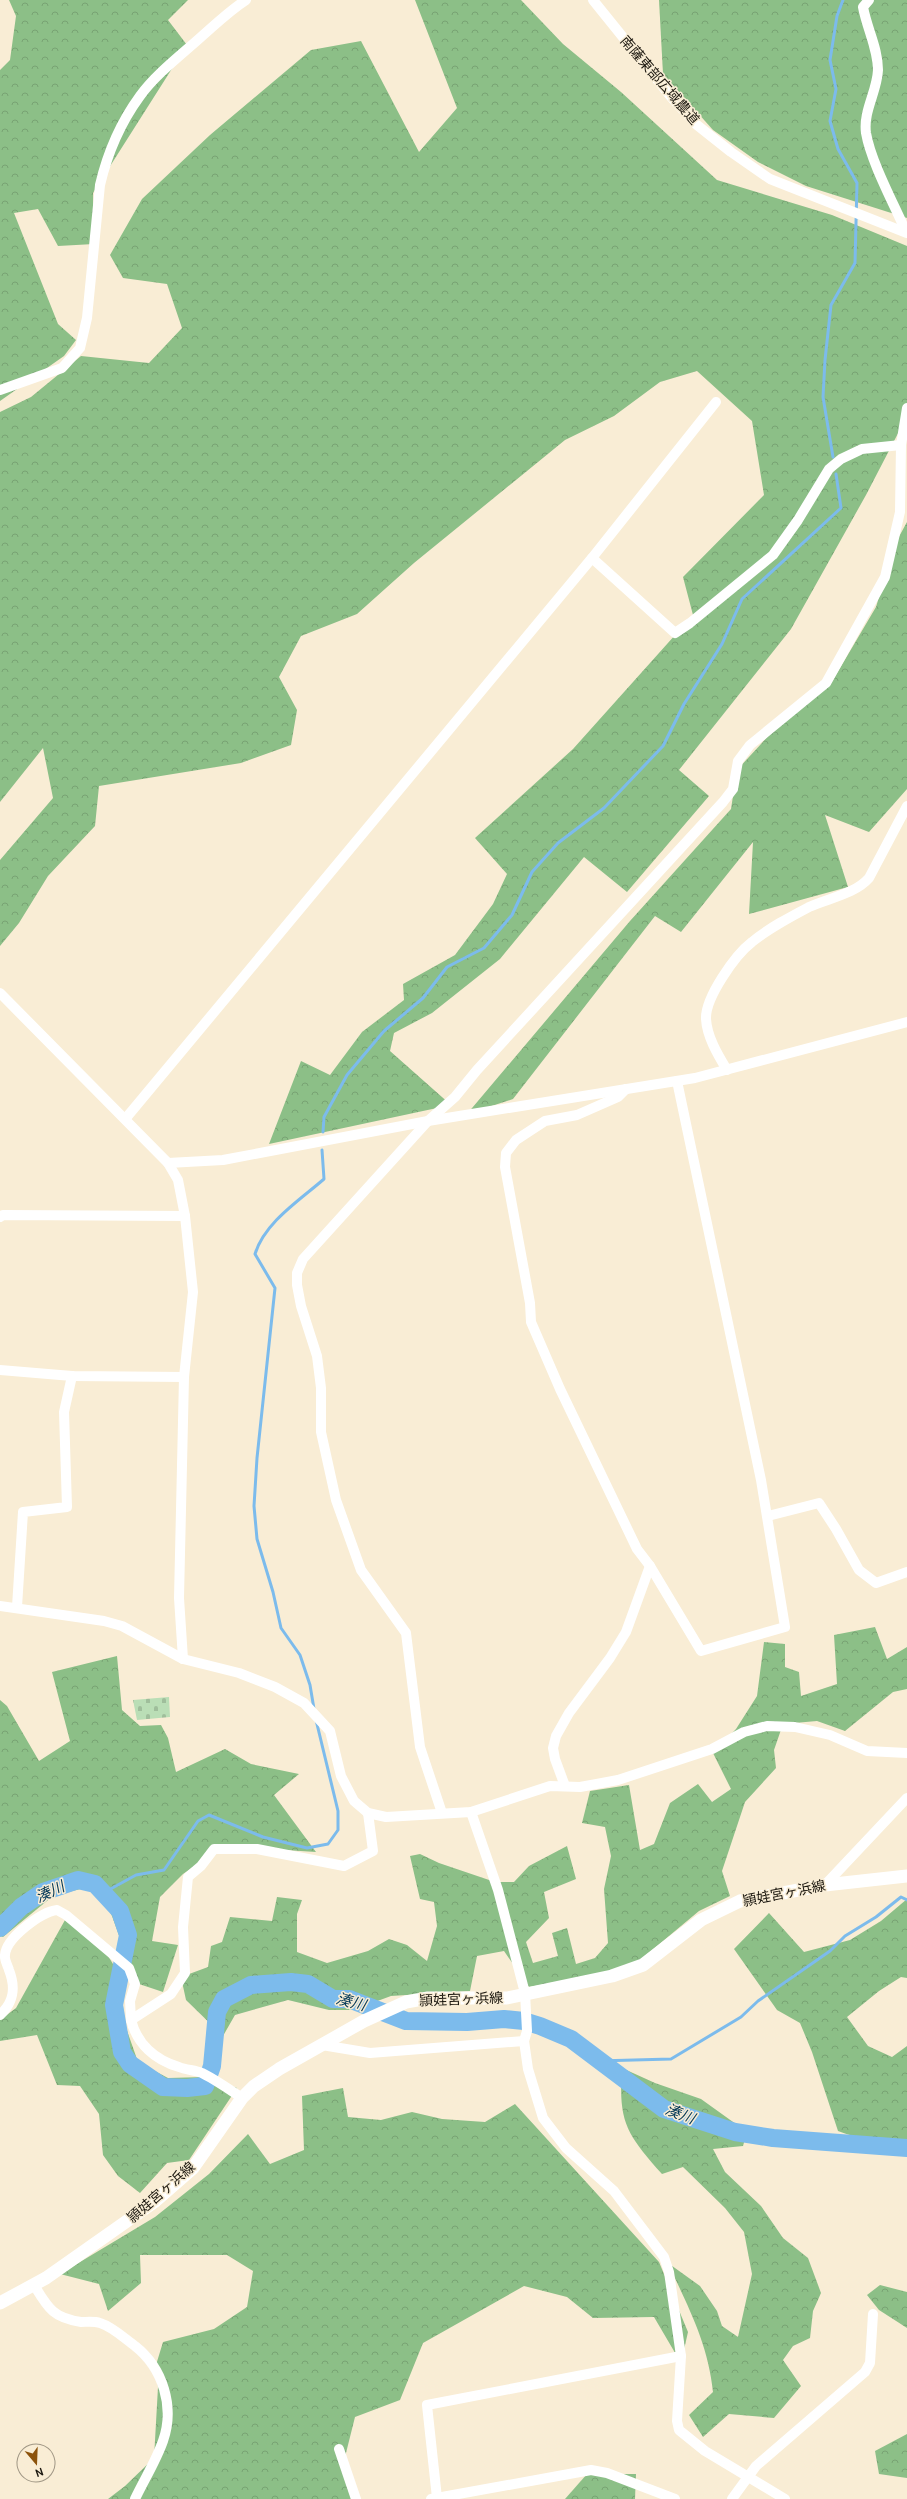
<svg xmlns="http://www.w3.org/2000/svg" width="907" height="2499" font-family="Cabin,'Noto Sans JP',sans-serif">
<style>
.forest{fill:url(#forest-crowns)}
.cemetery{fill:url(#cemetery-stones)}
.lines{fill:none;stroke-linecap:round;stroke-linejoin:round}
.stream{stroke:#7cbbec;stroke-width:3}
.river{stroke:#7cbbec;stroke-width:18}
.minor{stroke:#fff;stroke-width:10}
.major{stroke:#fff;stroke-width:13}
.labels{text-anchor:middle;stroke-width:3;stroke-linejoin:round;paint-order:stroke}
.street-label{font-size:14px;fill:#1a160e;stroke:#f9edd5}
.water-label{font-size:15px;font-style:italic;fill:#033857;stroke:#f9edd5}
</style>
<defs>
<pattern id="forest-crowns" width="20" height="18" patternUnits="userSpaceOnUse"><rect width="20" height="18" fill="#8cbf87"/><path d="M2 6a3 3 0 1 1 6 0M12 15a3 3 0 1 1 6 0" fill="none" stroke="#78a373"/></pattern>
<pattern id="cemetery-stones" width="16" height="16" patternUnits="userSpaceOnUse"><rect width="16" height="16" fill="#badeb6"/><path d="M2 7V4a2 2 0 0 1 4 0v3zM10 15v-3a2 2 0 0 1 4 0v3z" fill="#9fbe9b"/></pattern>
</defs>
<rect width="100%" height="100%" fill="#f9edd5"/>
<g class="forest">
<polygon points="9,0 188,0 168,20 187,45 93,193 94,244 58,246 38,209 14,213 58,324 76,340 64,356 0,401 0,70 10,60 16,16"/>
<polygon points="415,0 521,0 563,44 621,92 717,180 832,215 907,246 907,416 866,495 791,629 679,770 709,796 627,892 584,857 500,959 432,1013 394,1033 390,1051 451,1105 269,1144 301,1061 330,1075 362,1032 404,1000 403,984 455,955 493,904 507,874 475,838 573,749 693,615 683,577 764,495 752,421 697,371 660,382 614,416 565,440 414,563 357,614 301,636 279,677 297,710 291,745 241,763 99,786 95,826 48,876 19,923 0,946 0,860 53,798 43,748 0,802 0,412 31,397 81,356 149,363 182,328 167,284 123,278 110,255 142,199 210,135 311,50 361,41 419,152 457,108"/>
<polygon points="659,0 907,0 907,218 806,186 758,162 713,130 663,74"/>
<polygon points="907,522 907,789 869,832 825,815 848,887 749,914 753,842 681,932 655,916 513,1099 467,1114 630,921 731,809 737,770 772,732 830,685 876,607 895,544"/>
<polygon points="875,1627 887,1659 907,1647 907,1689 893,1692 845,1731 817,1721 783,1724 774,1750 776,1768 745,1802 722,1871 730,1896 699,1911 639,1961 598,1975 529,1987 504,1951 477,1956 470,1991 391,1996 353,2010 329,2010 288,2000 235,2015 223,2036 186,2000 181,1977 208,1967 211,1946 222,1942 230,1917 272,1921 277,1897 302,1900 297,1914 297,1952 327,1963 368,1951 389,1939 407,1945 427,1961 437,1926 434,1902 420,1899 410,1856 420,1854 439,1863 495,1882 514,1882 529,1866 567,1846 576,1879 544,1892 549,1918 526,1942 533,1963 558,1956 552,1933 567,1928 576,1964 595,1958 608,1943 604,1889 611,1856 605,1827 582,1823 590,1791 629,1785 640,1850 654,1844 670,1803 698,1784 712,1802 731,1789 713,1753 736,1729 757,1696 764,1642 785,1644 785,1667 799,1672 801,1696 837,1684 834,1635"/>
<polygon points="117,1656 122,1710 140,1726 161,1725 168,1738 176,1772 225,1749 251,1764 299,1774 274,1795 316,1852 225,1846 183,1874 160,1897 152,1941 178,1945 163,1992 136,1983 112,1916 96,1885 53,1896 3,1937 0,1936 0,1700 7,1706 39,1761 70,1741 52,1672"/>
<path d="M 907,1899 L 907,1978 L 901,1977 L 879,1991 L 847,2017 L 868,2046 L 892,2057 L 907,2046 L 907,2153 C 887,2140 860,2140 838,2131 L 812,2052 L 800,2023 L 777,2010 L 734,1949 L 769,1913 L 804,1952 L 850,1940 L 881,1921 Z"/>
<polygon points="65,1920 105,1951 121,1977 124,2022 138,2062 168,2078 205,2077 237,2088 189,2160 167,2163 140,2193 118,2176 103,2155 99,2114 80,2086 57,2085 37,2035 0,2041 0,2020 16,2008"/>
<path d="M 622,2068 L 655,2083 L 701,2099 L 747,2132 L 743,2146 L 713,2149 L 725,2172 L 761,2206 L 783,2238 L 808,2258 L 821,2293 L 813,2311 L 810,2338 L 793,2346 L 783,2360 L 801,2386 L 774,2418 L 729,2414 L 703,2437 L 689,2415 L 713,2392 C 708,2343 688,2307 668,2263 L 700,2286 L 717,2311 L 722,2326 L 738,2337 L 752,2274 L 744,2232 L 725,2208 L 683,2167 L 662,2174 C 627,2134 618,2123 622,2068 Z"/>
<polygon points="343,2088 348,2117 381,2120 412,2112 442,2119 485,2122 515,2104 659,2262 688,2332 681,2363 654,2317 593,2318 567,2297 524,2286 423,2343 400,2400 355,2417 344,2461 355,2499 108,2499 125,2486 154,2458 158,2387 156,2365 163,2342 214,2329 247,2307 253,2271 227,2255 140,2255 141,2283 108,2311 99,2284 60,2274 155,2217 209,2174 248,2134 270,2164 304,2150 302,2096"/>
<polygon points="880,2285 907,2292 907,2328 879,2310 867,2295"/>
<polygon points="907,2434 907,2478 879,2474 875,2451"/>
<polygon points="587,2474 636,2474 635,2499 565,2499"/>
</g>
<polygon class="cemetery" points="169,1697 170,1717 137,1720 133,1700"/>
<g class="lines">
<g class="stream">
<polyline points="833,457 823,397 825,360 831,305 855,263 857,183 838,149 830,121 836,89 830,60 837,16 843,0"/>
<polyline points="323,1132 324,1117 347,1075 384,1031 423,998 447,967 484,948 512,915 532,872 558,843 604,808 663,746 684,704 722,644 742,599 841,508 836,474"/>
<path d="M 314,1709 L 310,1685 L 300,1655 L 281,1628 L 273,1592 L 257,1539 L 254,1506 L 257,1458 L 275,1288 L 255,1254 C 265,1222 300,1200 324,1179 L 322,1150"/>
<polyline points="105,1892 136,1875 164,1870 198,1821 209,1815 263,1837 307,1848 328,1844 338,1830 338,1811 316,1720"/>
<polyline points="597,2061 671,2059 741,2017 758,2001 830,1951 845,1936 876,1917 901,1897 907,1900"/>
</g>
<polyline class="river" points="0,1928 21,1907 43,1892 78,1880 95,1884 120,1911 128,1935 114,2005 122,2052 130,2064 163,2087 187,2088 205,2086 212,2066 217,2012 224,1999 251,1985 291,1982 308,1984 333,1999 349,1999 406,2021 467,2022 504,2019 524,2021 540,2026 571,2039 664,2109 735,2132 773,2138 907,2148"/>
<g class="minor">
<polyline points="593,0 672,98 697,125 731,152 770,179 907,233"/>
<path d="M 869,0 L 863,7 C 867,29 878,48 878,70 C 877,92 863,111 866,133 C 871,162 894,204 906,232"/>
<path d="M 0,390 L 62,368 L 80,348 L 87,318 L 100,185 C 107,155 121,122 140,96 C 156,74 181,55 201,37 C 216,24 229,11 246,0"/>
<polyline points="592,558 675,633 690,623 773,555 798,520 829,469 841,459 862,449 901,445"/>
<polyline points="0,993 168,1163 223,1160 428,1121 695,1078 907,1022"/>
<path d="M 727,1070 C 718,1055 707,1037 706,1019 C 705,998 735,955 752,942 C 769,928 790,917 809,907 C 829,898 855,894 869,878 L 907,806"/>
<polyline points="626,1089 618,1097 577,1115 545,1121 516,1140 506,1153 505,1167 530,1303 531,1322 560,1389 637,1549 650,1566 701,1651 785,1627 761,1480 677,1081"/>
<polyline points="126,1118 592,558 716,402"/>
<polyline points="168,1163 178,1180 185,1216 193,1292 184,1377 179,1598 183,1659"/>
<polyline points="0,1217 3,1215 185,1216"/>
<polyline points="0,1370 72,1376 184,1377"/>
<polyline points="768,1516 819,1503 836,1529 859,1570 876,1583 907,1572"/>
<polyline points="0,1606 104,1621 122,1626 183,1659 239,1673 275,1687 304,1703 330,1731 341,1776 354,1801 368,1813 386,1817 471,1812 550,1786 580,1787 618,1780 712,1749 744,1732 767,1726 795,1727 830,1735 867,1751 907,1753"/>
<polyline points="17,1607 23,1512 67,1507 64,1412 72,1376"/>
<polyline points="565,1786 555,1759 553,1748 556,1736 569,1713 610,1658 626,1632 650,1566"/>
<polyline points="471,1812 498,1890 525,1993 527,2031 524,2041 528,2069 543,2118 566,2148 614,2191 664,2257 669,2272 681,2356 677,2421 679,2430 705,2451 785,2499"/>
<polyline points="442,1813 420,1747 406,1633 361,1570 336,1500 321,1432 321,1388 317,1356 301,1306 297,1285 297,1273 303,1259 428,1121 455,1097 477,1070 723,802 733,789 738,761 750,745 826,683 885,577 900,512 901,445 907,408"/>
<polyline points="825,1885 907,1798"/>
<path d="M 0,2015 C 14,2002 16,1988 9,1970 C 8,1966 4,1960 5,1955 C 6,1938 41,1912 57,1910 L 66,1915 L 129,1968 L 135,1984 L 130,2001 L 131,2020"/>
<polyline points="322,2045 370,2053 524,2041"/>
<path d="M 242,2098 C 229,2089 216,2080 202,2073 C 195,2070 186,2070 179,2067 C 155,2060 137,2044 131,2020 L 171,1994 L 185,1973 L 183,1927 L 188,1877 L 201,1866 L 214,1849 L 257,1849 L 344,1866 L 373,1851 L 368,1813"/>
<path d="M 34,2285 C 48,2308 53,2318 81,2322 C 87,2322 94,2321 100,2323 C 113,2327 124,2338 135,2346 C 163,2368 175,2407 163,2441 C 156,2461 144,2480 135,2499"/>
<polyline points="339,2449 356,2499"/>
<polyline points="437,2498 427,2405 681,2356"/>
<polyline points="431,2499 591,2470 607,2473 675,2499"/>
<polyline points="732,2499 756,2466 865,2372 870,2363 873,2314"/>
</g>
<polyline class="major" points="0,2303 46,2278 154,2202 193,2168 242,2098 254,2086 279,2069 364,2021 406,2002 428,1998 507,1998 612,1976 643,1965 701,1920 740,1901 825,1885 907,1876"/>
</g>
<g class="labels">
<g class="street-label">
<text transform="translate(660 80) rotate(49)" y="5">南薩東部広域農道</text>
<text transform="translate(784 1893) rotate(-11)" y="5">頴娃宮ヶ浜線</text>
<text transform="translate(461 1999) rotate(-2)" y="5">頴娃宮ヶ浜線</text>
<text transform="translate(161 2192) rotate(-41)" y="5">頴娃宮ヶ浜線</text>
</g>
<g class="water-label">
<text transform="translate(50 1892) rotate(-25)" y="5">湊川</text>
<text transform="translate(351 2002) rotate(15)" y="5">湊川</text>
<text transform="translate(680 2114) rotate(21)" y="5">湊川</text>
</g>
</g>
<g transform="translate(36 2463) rotate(161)"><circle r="19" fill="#f9edd5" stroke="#a09785"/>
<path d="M0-3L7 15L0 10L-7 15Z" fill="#8c530c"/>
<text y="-6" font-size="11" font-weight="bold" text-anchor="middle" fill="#1a160e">N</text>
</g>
</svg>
